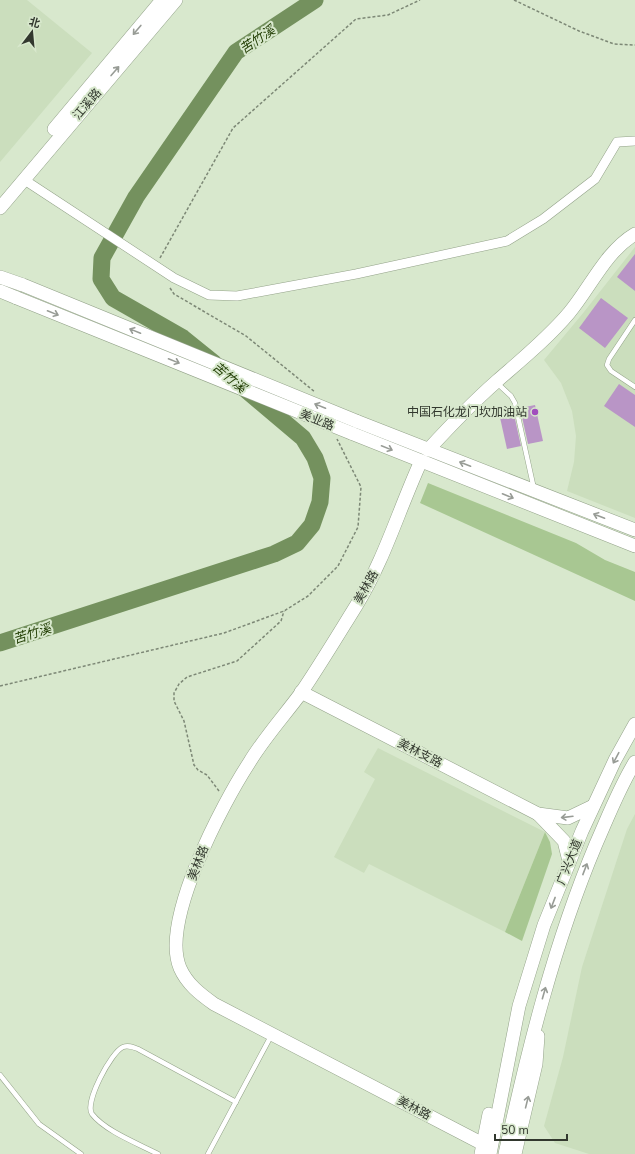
<svg xmlns="http://www.w3.org/2000/svg" width="635" height="1154" font-family="'Nunito Sans','Noto Sans SC',sans-serif">
<style>
.built{fill:#cbdebd}
.green{fill:#a8c792}
.lines{fill:none;stroke-linecap:round;stroke-linejoin:round}
.river{stroke:#74915e;stroke-width:17}
.building{fill:#b995c6}
.lane-casing{stroke:#93a289;stroke-width:5.5}
.street-casing{stroke:#93a289;stroke-width:10}
.secondary-casing{stroke:#93a289;stroke-width:14}
.path{stroke:#7d8876;stroke-width:1.5;stroke-dasharray:3 2;stroke-linecap:butt}
.lane{stroke:#fff;stroke-width:4.5}
.street{stroke:#fff;stroke-width:9}
.secondary{stroke:#fff;stroke-width:13}
.secondary-bridge-casing{stroke:#93a289;stroke-width:14;stroke-linecap:butt}
.secondary-bridge{stroke:#fff;stroke-width:13}
.oneway{stroke:#989c96}
.poi-dot{fill:#a14ebd;stroke:#d8e8cd;stroke-width:1.5}
.labels{text-anchor:middle;stroke-width:4;stroke-linejoin:round;paint-order:stroke}
.street-label{font-size:12px;fill:#32382e;stroke:#d8e8cd}
.poi-label{font-size:12px;fill:#32382e;stroke:#d8e8cd;text-anchor:end}
.water-label{font-size:13px;font-style:italic;fill:#223e04;stroke:#d8e8cd}
</style>
<rect width="100%" height="100%" fill="#d8e8cd"/>
<g class="built">
<polygon points="0,0 27,0 92,53 0,162"/>
<polygon points="635,247 635,518 567,491 574,462 576,436 572,411 561,383 544,360 584,312"/>
<polygon points="378,748 545,832 505,932 369,864 364,873 334,857 375,779 364,772"/>
<polygon points="635,814 635,1154 589,1154 555,1143 544,1126 563,1057 582,967 627,829"/>
</g>
<g class="green">
<polygon points="428,483 576,543 605,560 635,572 635,601 420,503"/>
<polygon points="545,832 550,842 552,854 522,941 505,932"/>
</g>
<g class="lines">
<g class="river">
<polyline points="214,363 183,338 113,298 101,279 102,258 136,197 236,52 315,0"/>
<polyline points="0,643 274,554 297,543 312,525 320,502 322,478 315,458 303,438 245,389"/>
</g>
</g>
<g class="building">
<polygon points="635,254 635,291 617,277"/>
<polygon points="601,298 628,318 605,348 579,328"/>
<polygon points="619,384 635,395 635,427 604,406"/>
<polygon points="535,405 543,441 528,444 520,408"/>
<polygon points="513,410 521,446 507,449 499,413"/>
</g>
<g class="lines">
<defs>
<g id="lane">
<polyline points="635,320 609,359 607,365 611,371 635,387"/>
<polyline points="497,383 511,396 515,403 534,489"/>
<polyline points="0,1075 39,1124 81,1154"/>
<path d="M 158,1154 C 139,1144 105,1131 92,1114 C 84,1103 111,1052 123,1047 C 128,1045 133,1047 138,1049 L 236,1102"/>
<polyline points="208,1154 271,1036"/>
</g>
<polyline id="street" points="23,179 174,278 209,295 237,296 356,274 507,241 543,219 595,179 617,142 635,141"/>
<g id="secondary">
<polyline points="54,129 162,0"/>
<polyline points="0,208 176,0"/>
<polyline points="0,277 23,285"/>
<polyline points="0,291 17,298"/>
<polyline points="356,421 635,530"/>
<polyline points="351,433 635,546"/>
<path d="M 428,450 C 450,426 472,403 497,381 C 521,360 548,338 569,313 C 590,288 606,251 635,234"/>
<path d="M 421,461 C 399,509 384,561 356,606 C 338,635 320,665 301,693 C 284,716 264,738 249,763 C 223,803 160,921 180,968 C 187,984 200,994 214,1004 L 483,1144"/>
<polyline points="301,692 538,814 568,818 593,806"/>
<polyline points="538,814 564,841 569,861"/>
<polyline points="481,1154 489,1114"/>
<polyline points="490,1154 519,1006 544,925 582,831 615,760 635,724"/>
<path d="M 505,1154 C 528,1049 554,944 596,844 C 608,817 619,788 635,762"/>
<polyline points="515,1154 536,1064 538,1036"/>
</g>
</defs>
<use href="#lane" class="lane-casing"/>
<use href="#street" class="street-casing"/>
<use href="#secondary" class="secondary-casing"/>
<g class="path">
<polyline points="514,0 579,31 614,44 635,45"/>
<polyline points="160,258 233,128 356,19 388,15 420,0"/>
<polyline points="170,288 174,294 246,336 315,392"/>
<polyline points="0,686 224,633 284,611 308,596 338,566 358,527 361,487 337,439"/>
<polyline points="219,791 207,775 198,770 194,765 184,721 174,701 174,693 179,684 187,677 237,661 281,621 284,611"/>
</g>
<use href="#lane" class="lane"/>
<use href="#street" class="street"/>
<use href="#secondary" class="secondary"/>
<defs>
<g id="secondary-bridge">
<polyline points="23,285 356,421"/>
<polyline points="17,298 351,433"/>
</g>
</defs>
<use href="#secondary-bridge" class="secondary-bridge-casing"/>
<use href="#secondary-bridge" class="secondary-bridge"/>
</g>
<defs><path id="oneway-shaft" d="M-6 0H5M1.5-3L5.5 0L1.5 3" fill="none" stroke-width="1.6" stroke-linecap="round" stroke-linejoin="round"/></defs>
<g class="oneway">
<use href="#oneway-shaft" transform="translate(137 30) rotate(130)"/>
<use href="#oneway-shaft" transform="translate(115 71) rotate(-49)"/>
<use href="#oneway-shaft" transform="translate(53 313) rotate(22)"/>
<use href="#oneway-shaft" transform="translate(135 331) rotate(-158)"/>
<use href="#oneway-shaft" transform="translate(174 361) rotate(22)"/>
<use href="#oneway-shaft" transform="translate(320 406) rotate(-158)"/>
<use href="#oneway-shaft" transform="translate(387 448) rotate(22)"/>
<use href="#oneway-shaft" transform="translate(465 464) rotate(-159)"/>
<use href="#oneway-shaft" transform="translate(508 496) rotate(22)"/>
<use href="#oneway-shaft" transform="translate(599 516) rotate(-159)"/>
<use href="#oneway-shaft" transform="translate(616 758) rotate(118)"/>
<use href="#oneway-shaft" transform="translate(567 817) rotate(173)"/>
<use href="#oneway-shaft" transform="translate(585 869) rotate(-69)"/>
<use href="#oneway-shaft" transform="translate(553 903) rotate(111)"/>
<use href="#oneway-shaft" transform="translate(544 993) rotate(-74)"/>
<use href="#oneway-shaft" transform="translate(527 1102) rotate(-76)"/>
</g>
<circle class="poi-dot" cx="535" cy="412" r="4"/>
<g class="labels">
<g class="street-label">
<text transform="translate(87 104) rotate(-49)" y="4">江溪路</text>
<text transform="translate(317 420) rotate(22)" y="4">美业路</text>
<text transform="translate(366 587) rotate(-61)" y="4">美林路</text>
<text transform="translate(420 753) rotate(27)" y="4">美林支路</text>
<text transform="translate(569 862) rotate(-68)" y="4">广兴大道</text>
<text transform="translate(198 863) rotate(-69)" y="4">美林路</text>
<text transform="translate(414 1108) rotate(28)" y="4">美林路</text>
</g>
<g class="poi-label">
<text x="527" y="416">中国石化龙门坎加油站</text>
</g>
<g class="water-label">
<text transform="translate(257 39) rotate(-34)" y="5">苦竹溪</text>
<text transform="translate(230 377) rotate(40)" y="5">苦竹溪</text>
<text transform="translate(32 633) rotate(-18)" y="5">苦竹溪</text>
</g>
</g>
<g transform="translate(32 32) rotate(16)" stroke="#d8e8cd" stroke-width="3" paint-order="stroke">
<path d="M0-3L7 15L0 10L-7 15Z" fill="#32382e"/>
<text y="-6" font-size="11" font-weight="bold" text-anchor="middle" fill="#32382e">北</text>
</g>
<path d="M495 1134v6h72v-6" fill="none" stroke="#32382e" stroke-width="2"/>
<text x="501" y="1134" font-size="12" fill="#32382e" stroke="#d8e8cd" stroke-width="3" paint-order="stroke">50 m</text>
</svg>
